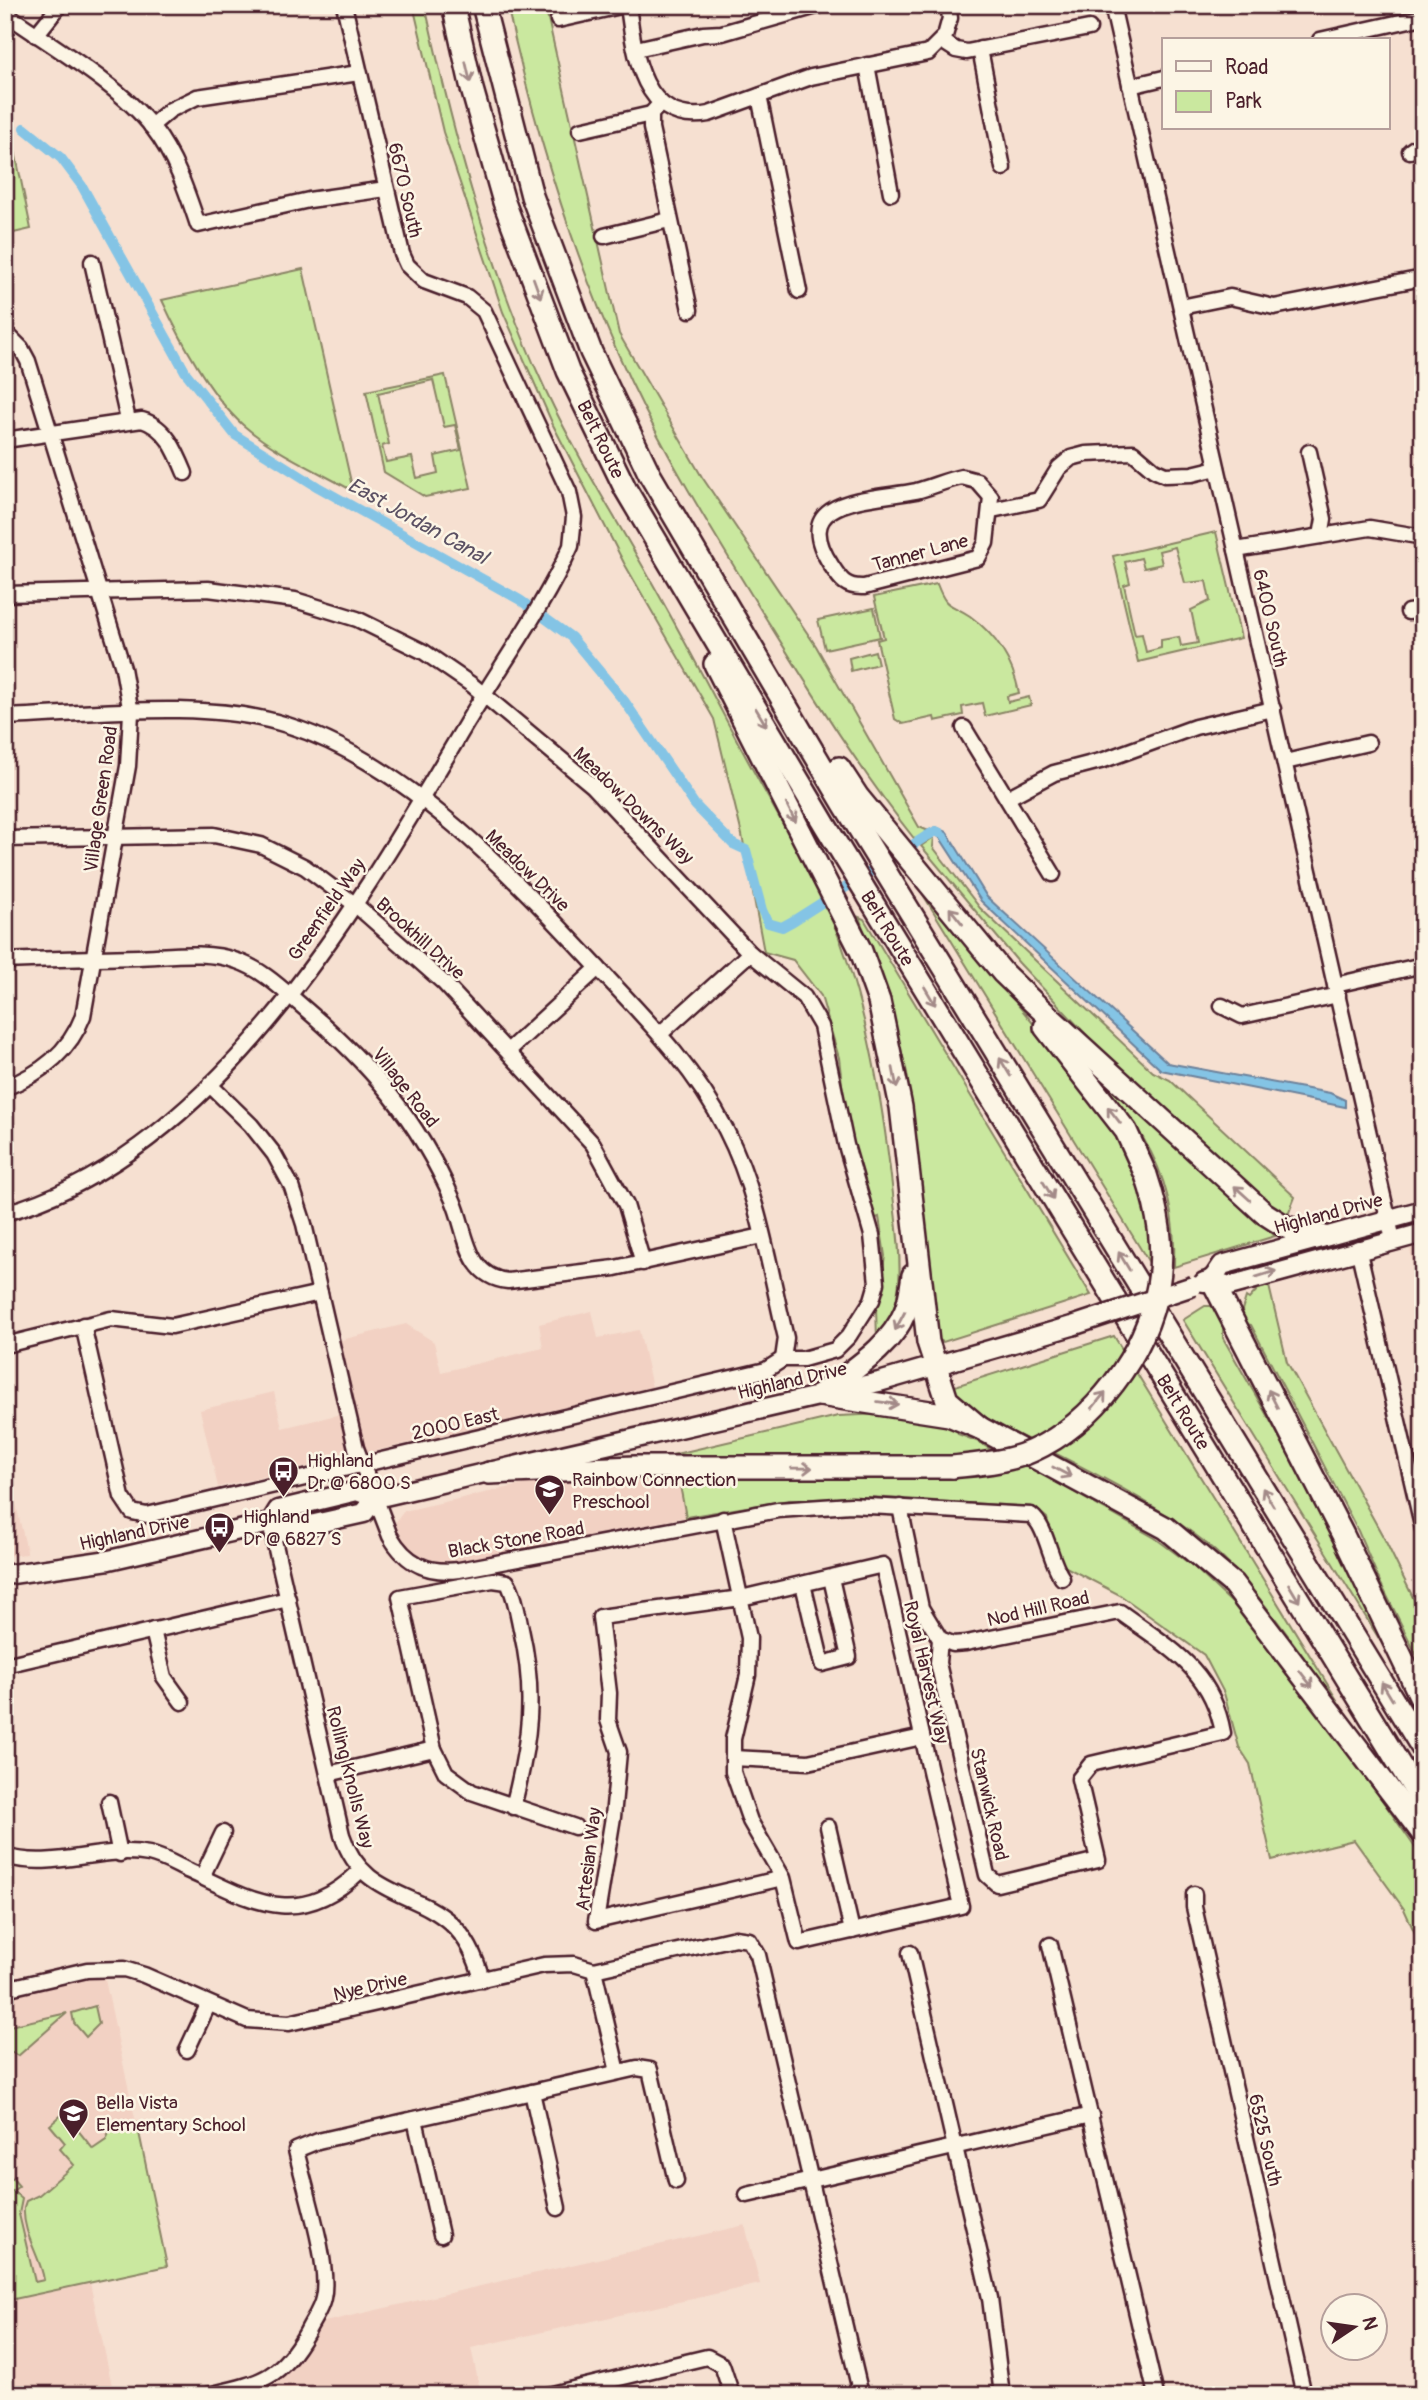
<svg xmlns="http://www.w3.org/2000/svg" width="1428" height="2400" font-family="Pangolin,sans-serif">
<style>
.built{fill:#f2d1c3}
.green{fill:#cae89f;stroke:#8a8465;stroke-width:2;fill-rule:evenodd}
.water{fill:#84c4e5;stroke:#6d829b;stroke-width:2}
.lines{fill:none;stroke-linecap:round;stroke-linejoin:round}
.canal{stroke:#84c4e5;stroke-width:10}
.minor-casing{stroke:#4a1f2b;stroke-width:19}
.major-casing{stroke:#4a1f2b;stroke-width:23}
.highway-casing{stroke:#4a1f2b;stroke-width:26}
.minor{stroke:#fcf5e5;stroke-width:14}
.major{stroke:#fcf5e5;stroke-width:18}
.highway{stroke:#fcf5e5;stroke-width:21}
.major-bridge-casing{stroke:#4a1f2b;stroke-width:23;stroke-linecap:butt}
.highway-bridge-casing{stroke:#4a1f2b;stroke-width:26;stroke-linecap:butt}
.major-bridge{stroke:#fcf5e5;stroke-width:18}
.highway-bridge{stroke:#fcf5e5;stroke-width:21}
.oneway{stroke:#a38a88}
.labels{text-anchor:middle;stroke-width:5;stroke-linejoin:round;paint-order:stroke}
.street-label{font-size:19px;fill:#4a1f2b;stroke:#fcf5e5}
.poi-label{font-size:19px;fill:#4a1f2b;stroke:#fcf5e5;text-anchor:start}
.water-label{font-size:21px;font-style:italic;fill:#5b5163;stroke:#fcf5e5}
</style>
<rect width="100%" height="100%" fill="#f6e0d1"/>
<filter id="ink" filterUnits="userSpaceOnUse"><feTurbulence type="fractalNoise" baseFrequency=".0143" numOctaves="2"/><feDisplacementMap in="SourceGraphic" scale="14" xChannelSelector="R" yChannelSelector="G"/><feConvolveMatrix kernelMatrix="1 2 1 2 8 2 1 2 1" color-interpolation-filters="sRGB"/></filter>
<g filter="url(#ink)">
<g class="built">
<polygon points="1423,1246 1423,1302 1420,1303 1410,1249"/>
<polygon points="592,1311 598,1338 639,1330 652,1387 218,1487 200,1410 274,1392 282,1428 341,1414 325,1344 406,1324 434,1342 441,1372 543,1348 539,1324"/>
<polygon points="5,1458 27,1551 27,1554 5,1556"/>
<polygon points="677,1474 686,1517 452,1563 433,1563 415,1555 408,1549 395,1523 404,1511 534,1482"/>
<polygon points="104,1975 167,2266 90,2283 114,2395 5,2395 5,1996"/>
<polygon points="745,2225 760,2284 471,2348 481,2395 237,2395 284,2376 298,2360 320,2323"/>
</g>
<g class="green">
<path d="M 413,5 L 425,5 C 454,137 489,269 546,391 C 581,466 626,534 665,606 C 696,661 724,717 754,772 C 786,831 827,897 847,960 C 872,1037 884,1115 893,1194 C 898,1244 911,1298 877,1340 L 876,1307 L 885,1256 L 879,1217 L 874,1219 L 846,1118 L 839,1058 L 821,996 L 793,960 L 764,952 L 742,835 L 714,719 L 624,563 L 553,425 L 503,312 L 443,132 Z"/>
<path d="M 507,5 L 545,5 L 619,334 L 702,477 L 816,646 L 919,827 L 931,832 L 916,841 C 858,768 811,691 762,612 C 716,537 669,462 631,382 C 574,261 536,135 507,5 Z"/>
<polygon points="5,119 9,122 31,229 5,235"/>
<path d="M 303,269 L 353,491 C 316,470 275,453 243,425 C 211,397 180,339 162,300 Z"/>
<path d="M 445,375 L 471,488 L 425,497 L 384,472 L 366,391 ZM 433,380 L 444,427 L 455,425 L 461,450 L 435,456 L 438,473 L 417,478 L 412,457 L 386,462 L 382,446 L 389,444 L 378,393 Z"/>
<path d="M 1216,532 L 1241,638 L 1138,662 L 1113,556 ZM 1175,547 L 1185,583 L 1206,581 L 1210,601 L 1191,610 L 1198,643 L 1181,646 L 1179,637 L 1161,640 L 1161,648 L 1146,652 L 1142,634 L 1135,635 L 1124,585 L 1130,583 L 1125,562 L 1141,558 L 1144,568 L 1162,564 L 1159,551 Z"/>
<path d="M 937,584 C 947,610 949,602 970,616 C 996,635 1013,662 1019,693 L 1007,696 L 1008,702 L 1029,697 L 1031,705 L 985,716 L 982,703 L 962,707 L 963,715 L 935,721 L 934,717 L 903,724 L 895,719 L 877,640 L 884,638 L 874,597 Z"/>
<polygon points="874,608 880,637 825,649 818,620"/>
<polygon points="875,651 878,664 851,671 849,658"/>
<polygon points="934,837 933,847 980,908 1153,1072 1170,1080 1295,1197 1286,1220 1111,1061 1019,963 921,846"/>
<polygon points="911,875 1060,1056 1149,1181 1153,1269"/>
<polygon points="859,917 864,919 1091,1295 943,1342 937,1339 907,1073 889,1002"/>
<path d="M 1096,1072 L 1275,1236 L 1174,1267 C 1176,1222 1167,1177 1143,1138 C 1129,1115 1109,1096 1096,1072 Z"/>
<polygon points="1269,1286 1287,1362 1385,1540 1423,1618 1423,1668 1380,1582 1358,1531 1251,1325 1245,1324 1242,1310 1246,1297 1249,1299 1258,1289"/>
<polygon points="1205,1306 1214,1306 1223,1322 1223,1338 1276,1431 1418,1702 1183,1320"/>
<path d="M 1114,1336 L 1353,1726 C 1310,1668 1258,1584 1202,1540 C 1135,1488 1043,1449 968,1409 L 952,1394 L 952,1387 Z"/>
<polygon points="884,1414 957,1425 958,1434 979,1442 999,1455 978,1459 663,1457 838,1416"/>
<polygon points="1022,1463 1155,1538 1194,1567 1232,1603 1362,1771 1423,1859 1423,1951 1404,1909 1354,1840 1272,1860 1250,1764 1239,1747 1224,1693 1204,1655 1120,1595 1062,1565 1055,1556 1047,1518 1034,1507 870,1497 789,1500 686,1517 679,1480"/>
<polygon points="95,2006 99,2024 86,2037 74,2023 72,2013"/>
<polygon points="67,2013 18,2056 5,2049 5,2027"/>
<path d="M 64,2113 L 93,2149 L 106,2140 L 111,2128 L 137,2123 L 167,2266 L 5,2301 L 5,2170 L 19,2186 L 13,2191 L 22,2199 L 19,2214 L 35,2282 L 44,2280 C 41,2257 22,2234 24,2207 L 26,2201 L 39,2195 L 74,2165 L 60,2149 L 65,2143 L 50,2125 Z"/>
</g>
<polygon class="water" points="936,827 947,832 987,897 1168,1063 1330,1093 1345,1100 1345,1107 1161,1070 981,901 940,838 936,835 930,838 927,831"/>
<g class="lines">
<polyline class="canal" points="24,128 61,158 82,186 186,373 235,435 318,487 520,600 571,637 625,702 695,805 733,844 746,850 762,910 768,923 782,927 793,921 925,837 936,831 940,833"/>
<defs>
<g id="minor">
<path d="M 628,5 C 634,54 643,126 709,114 L 811,77 L 928,53 L 945,36 L 950,18 L 948,5"/>
<polyline points="1112,5 1393,1240"/>
<path d="M 5,13 C 50,45 120,85 153,128 C 175,156 187,192 198,225 L 309,200 L 386,189"/>
<polyline points="558,20 625,5"/>
<polyline points="36,35 60,5"/>
<polyline points="1320,40 1423,17"/>
<polyline points="942,41 956,50 967,52 1089,28"/>
<polyline points="636,49 703,34 722,33 820,5"/>
<polyline points="980,49 1003,168"/>
<polyline points="867,65 891,193"/>
<polyline points="1130,86 1164,78"/>
<polyline points="759,96 799,291"/>
<polyline points="660,104 651,114 651,128 690,310"/>
<polyline points="151,126 170,110 197,97 359,73"/>
<polyline points="580,130 651,114"/>
<polyline points="1410,151 1423,142"/>
<polyline points="604,236 669,220"/>
<polyline points="92,262 128,420"/>
<polyline points="1181,307 1230,297 1274,307 1423,278"/>
<path d="M 5,332 L 21,348 L 28,361 L 123,668 L 131,713 L 128,766 L 83,1016 C 69,1053 40,1074 5,1088"/>
<path d="M 5,440 L 142,420 C 166,427 176,451 185,473"/>
<polyline points="1309,452 1324,519 1321,536"/>
<path d="M 962,477 L 977,481 L 991,497 L 986,543 L 978,558 L 864,587 C 845,588 840,579 831,565 C 787,497 871,500 916,491 C 932,487 946,480 962,477 Z"/>
<polyline points="992,510 1039,500 1059,468 1071,458 1086,454 1133,452 1154,470 1165,475 1192,474 1217,468"/>
<polyline points="1236,550 1370,528 1423,537"/>
<polyline points="5,594 208,589 295,600 357,619 424,652 472,685 593,786 750,953 804,997 821,1026 846,1145 872,1235 877,1283 872,1300 849,1336 835,1350 803,1359 783,1359"/>
<polyline points="1408,612 1423,610"/>
<path d="M 5,717 C 92,714 205,699 287,725 C 407,762 516,880 599,969 C 646,1019 695,1068 726,1130 C 759,1194 769,1268 786,1338 L 783,1359"/>
<polyline points="964,728 1053,874"/>
<polyline points="1285,762 1368,743"/>
<polyline points="1007,798 1054,773 1104,760 1195,727 1273,709"/>
<polyline points="5,839 214,835 261,845 305,867 357,906 444,983 593,1144 626,1205 643,1263"/>
<path d="M 5,961 C 49,959 93,958 138,957 C 170,956 206,950 237,961 C 262,969 282,989 302,1006 C 370,1064 417,1118 453,1200 C 467,1231 465,1277 508,1281 L 615,1268 L 762,1236"/>
<polyline points="1335,985 1423,965"/>
<polyline points="1222,1006 1242,1016 1338,995"/>
<polyline points="660,1034 750,953"/>
<polyline points="508,1051 598,968"/>
<path d="M 211,1086 L 251,1125 L 274,1154 L 292,1187 L 304,1224 L 356,1448 L 390,1536 C 406,1564 428,1574 459,1570 L 778,1510 L 851,1505 L 1031,1515 C 1047,1527 1049,1559 1062,1578"/>
<path d="M 5,1213 C 217,1154 361,901 466,724 C 501,665 543,608 571,546 L 574,517 L 569,492 L 484,311 L 467,297 L 424,281 L 407,265 L 402,254 L 344,5"/>
<polyline points="1358,1248 1423,1529"/>
<polyline points="83,1325 122,1497 132,1512 147,1515 766,1370 783,1359"/>
<polyline points="5,1345 111,1319 172,1326 320,1293"/>
<path d="M 900,1507 L 921,1608 L 940,1639 L 953,1644 L 966,1643 L 1120,1612 C 1168,1647 1212,1669 1223,1733 L 1091,1764 L 1079,1779 L 1098,1860 L 997,1884 L 987,1875 L 938,1663 L 940,1639"/>
<polyline points="723,1519 749,1638 748,1675 733,1739 733,1772 750,1821 783,1878 799,1943 961,1906 883,1565 741,1598 600,1617 609,1693 608,1720 619,1752 613,1817 596,1921 783,1878"/>
<path d="M 270,1523 L 342,1835 C 369,1919 456,1876 482,1980"/>
<polyline points="803,1584 822,1664 849,1657 831,1578"/>
<polyline points="153,1630 164,1677 182,1702"/>
<polyline points="5,1665 288,1599"/>
<polyline points="733,1758 808,1762 922,1737"/>
<polyline points="328,1774 434,1749"/>
<polyline points="109,1802 120,1854"/>
<path d="M 513,1807 C 530,1742 536,1694 521,1629 C 518,1615 516,1600 510,1587 L 507,1582 L 493,1580 L 400,1597 L 434,1749 L 446,1773 L 472,1792 L 575,1827"/>
<polyline points="828,1827 852,1931"/>
<path d="M 5,1856 C 53,1871 102,1845 149,1854 C 163,1857 176,1865 189,1871 C 254,1902 299,1930 360,1871"/>
<polyline points="202,1877 223,1833"/>
<polyline points="1194,1894 1194,1907 1304,2395"/>
<polyline points="1050,1945 1156,2395"/>
<polyline points="910,1953 990,2298 1002,2395"/>
<polyline points="594,1970 618,2072"/>
<polyline points="5,1989 87,1970 124,1969 144,1975 247,2020 289,2023 544,1965 574,1964 594,1970 735,1938 749,1940 758,1955 861,2395"/>
<polyline points="187,2050 208,2005"/>
<polyline points="532,2092 558,2208"/>
<polyline points="415,2119 441,2235"/>
<polyline points="747,2195 1091,2115"/>
<path d="M 208,2395 C 260,2383 280,2380 307,2332 C 312,2321 321,2310 323,2298 C 331,2266 304,2186 296,2150 L 318,2141 L 637,2068 L 650,2070 L 676,2181"/>
<polyline points="548,2395 707,2357 722,2365 732,2395"/>
</g>
<g id="major">
<polyline points="1212,1280 1222,1265 1423,1210"/>
<polyline points="1204,1282 1212,1280 1229,1286 1423,1233"/>
<polyline points="270,1523 278,1510 357,1491 376,1498 879,1382 1072,1326"/>
<polyline points="5,1575 109,1560 270,1523 283,1531 364,1513 376,1498"/>
</g>
<g id="highway">
<path id="s1" d="M 453,5 L 472,89 L 504,202 L 568,371 L 626,490 L 825,825 L 1423,1803"/>
<polyline points="483,5 532,196 591,352 650,475 844,804 1423,1749"/>
<polyline points="715,664 861,951 879,1001 901,1107 928,1342 947,1400 980,1428"/>
<polyline points="839,768 858,797 1003,973 1033,1002 1264,1213 1286,1227 1322,1236"/>
<polyline points="1045,1027 1126,1131 1146,1175"/>
<polyline points="1212,1280 1343,1535 1423,1702"/>
<polyline points="820,1395 949,1415 980,1428 1166,1528 1233,1584 1423,1834"/>
<path d="M 820,1395 C 850,1371 890,1349 905,1312 C 910,1301 911,1287 913,1275"/>
<polyline points="489,1473 635,1467 953,1467"/>
</g>
</defs>
<use href="#minor" class="minor-casing"/>
<use href="#major" class="major-casing"/>
<use href="#highway" class="highway-casing"/>
<use href="#minor" class="minor"/>
<use href="#major" class="major"/>
<use href="#highway" class="highway"/>
<defs>
<polyline id="major-bridge" points="1072,1326 1193,1286"/>
<path id="highway-bridge" d="M 953,1467 C 979,1464 1008,1462 1032,1451 C 1094,1423 1146,1354 1158,1286 C 1165,1247 1158,1211 1146,1175"/>
</defs>
<use href="#major-bridge" class="major-bridge-casing"/>
<use href="#highway-bridge" class="highway-bridge-casing"/>
<use href="#major-bridge" class="major-bridge"/>
<use href="#highway-bridge" class="highway-bridge"/>
</g>
<defs><path id="oneway-shaft" d="M-6 0H5M1.5-3L5.5 0L1.5 3" fill="none" stroke-width="1.6" stroke-linecap="round" stroke-linejoin="round" transform="scale(1.75)"/></defs>
<g class="oneway">
<use href="#oneway-shaft" transform="translate(468 72) rotate(77)"/>
<use href="#oneway-shaft" transform="translate(537 288) rotate(70)"/>
<use href="#oneway-shaft" transform="translate(761 717) rotate(59)"/>
<use href="#oneway-shaft" transform="translate(791 813) rotate(63)"/>
<use href="#oneway-shaft" transform="translate(956 916) rotate(-129)"/>
<use href="#oneway-shaft" transform="translate(930 996) rotate(59)"/>
<use href="#oneway-shaft" transform="translate(1005 1067) rotate(-121)"/>
<use href="#oneway-shaft" transform="translate(895 1078) rotate(79)"/>
<use href="#oneway-shaft" transform="translate(1114 1115) rotate(-128)"/>
<use href="#oneway-shaft" transform="translate(1048 1190) rotate(59)"/>
<use href="#oneway-shaft" transform="translate(1242 1193) rotate(-138)"/>
<use href="#oneway-shaft" transform="translate(1124 1261) rotate(-121)"/>
<use href="#oneway-shaft" transform="translate(1266 1274) rotate(-17)"/>
<use href="#oneway-shaft" transform="translate(900 1321) rotate(118)"/>
<use href="#oneway-shaft" transform="translate(1273 1399) rotate(-117)"/>
<use href="#oneway-shaft" transform="translate(1099 1400) rotate(-51)"/>
<use href="#oneway-shaft" transform="translate(888 1403) rotate(7)"/>
<use href="#oneway-shaft" transform="translate(802 1468) rotate(-1)"/>
<use href="#oneway-shaft" transform="translate(1062 1472) rotate(28)"/>
<use href="#oneway-shaft" transform="translate(1268 1497) rotate(-121)"/>
<use href="#oneway-shaft" transform="translate(1294 1593) rotate(59)"/>
<use href="#oneway-shaft" transform="translate(1306 1679) rotate(52)"/>
<use href="#oneway-shaft" transform="translate(1387 1691) rotate(-121)"/>
</g>
</g>
<defs>
<symbol id="bus-pin" viewBox="-11 -11 22 30"><path d="M0 17L-7.5 6A9.5 9.5 0 1 1 7.5 6Z" fill="#4a1f2b" stroke="#fcf5e5"/><path d="M-5-6H5V4H4V6H2V4H-2V6H-4V4H-5ZM-3.5-4V0h7V-4ZM-3.5 1.2v1.5H-2V1.2ZM2 1.2v1.5H3.5V1.2Z" fill="#fff"/></symbol>
<symbol id="school-pin" viewBox="-11 -11 22 30"><path d="M0 17L-7.5 6A9.5 9.5 0 1 1 7.5 6Z" fill="#4a1f2b" stroke="#fcf5e5"/><path d="M0-5L7-2L0 1L-7-2ZM-4 1L0 2.5L4 1V4Q0 6-4 4Z" fill="#fff"/></symbol>
</defs>
<g fill-rule="evenodd">
<use href="#bus-pin" x="266" y="1454" width="35" height="47"/>
<use href="#school-pin" x="532" y="1472" width="35" height="47"/>
<use href="#bus-pin" x="202" y="1510" width="35" height="47"/>
<use href="#school-pin" x="56" y="2096" width="35" height="47"/>
</g>
<g class="labels">
<g class="street-label">
<text transform="translate(406 190) rotate(77)" y="7">6670 South</text>
<text dy="7" stroke="none"><textPath href="#s1" startOffset="460">Belt Route</textPath></text>
<text transform="translate(920 552) rotate(-15)" y="7">Tanner Lane</text>
<text transform="translate(1271 618) rotate(77)" y="7">6400 South</text>
<text transform="translate(100 799) rotate(-82)" y="7">Village Green Road</text>
<text transform="translate(634 805) rotate(44)" y="7">Meadow Downs Way</text>
<text transform="translate(528 870) rotate(44)" y="7">Meadow Drive</text>
<text transform="translate(326 909) rotate(-55)" y="7">Greenfield Way</text>
<text dy="7" stroke="none"><textPath href="#s1" startOffset="1027">Belt Route</textPath></text>
<text transform="translate(421 938) rotate(42)" y="7">Brookhill Drive</text>
<text transform="translate(406 1087) rotate(52)" y="7">Village Road</text>
<text transform="translate(1328 1213) rotate(-15)" y="7">Highland Drive</text>
<text transform="translate(792 1380) rotate(-13)" y="7">Highland Drive</text>
<text dy="7" stroke="none"><textPath href="#s1" startOffset="1594">Belt Route</textPath></text>
<text transform="translate(455 1423) rotate(-13)" y="7">2000 East</text>
<text transform="translate(134 1532) rotate(-12)" y="7">Highland Drive</text>
<text transform="translate(516 1539) rotate(-10)" y="7">Black Stone Road</text>
<text transform="translate(1038 1608) rotate(-13)" y="7">Nod Hill Road</text>
<text transform="translate(927 1672) rotate(77)" y="7">Royal Harvest Way</text>
<text transform="translate(351 1777) rotate(76)" y="7">Rolling Knolls Way</text>
<text transform="translate(990 1804) rotate(77)" y="7">Stanwick Road</text>
<text transform="translate(588 1859) rotate(-83)" y="7">Artesian Way</text>
<text transform="translate(370 1986) rotate(-13)" y="7">Nye Drive</text>
<text transform="translate(1266 2140) rotate(77)" y="7">6525 South</text>
</g>
<g class="poi-label">
<text x="307" y="1467">Highland<tspan x="307" dy="22">Dr @ 6800 S</tspan></text>
<text x="572" y="1486">Rainbow Connection<tspan x="572" dy="22">Preschool</tspan></text>
<text x="243" y="1523">Highland<tspan x="243" dy="22">Dr @ 6827 S</tspan></text>
<text x="96" y="2109">Bella Vista<tspan x="96" dy="22">Elementary School</tspan></text>
</g>
<g class="water-label">
<text transform="translate(418 521) rotate(29)" y="7">East Jordan Canal</text>
</g>
</g>
<rect width="1428" height="2400" fill="none" stroke="#fcf5e5" stroke-width="28"/>
<rect x="14" y="14" width="1400" height="2372" fill="none" stroke="#4a1f2b" stroke-width="2.5" filter="url(#ink)"/>
<rect x="1162" y="38" width="228" height="91" fill="#fcf5e5" stroke="#b59f9b" stroke-width="2"/>
<rect x="1176" y="61" width="35" height="10" fill="#fcf5e5" stroke="#b59f9b" stroke-width="2"/>
<text x="1225" y="74" font-size="21" fill="#4a1f2b">Road</text>
<rect x="1176" y="91" width="35" height="21" fill="#cae89f" stroke="#b59f9b" stroke-width="2"/>
<text x="1225" y="108" font-size="21" fill="#4a1f2b">Park</text>
<g transform="translate(1354 2327) rotate(77)"><circle r="33" fill="#fcf5e5" stroke="#b59f9b" stroke-width="2"/>
<path d="M0-5L12 26L0 18L-12 26Z" fill="#4a1f2b"/>
<text y="-10" font-size="19" font-weight="bold" text-anchor="middle" fill="#4a1f2b">N</text>
</g>
</svg>
